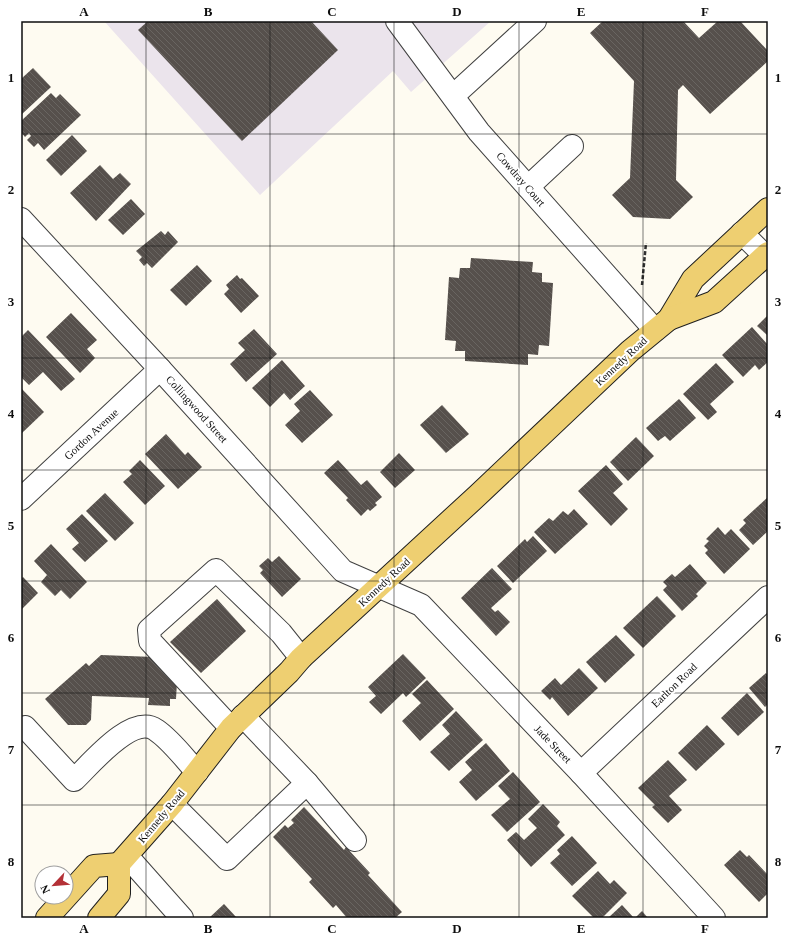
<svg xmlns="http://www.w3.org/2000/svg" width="789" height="939" font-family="Georgia,serif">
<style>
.industrial{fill:#ebe4ec}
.building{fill:url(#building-back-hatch)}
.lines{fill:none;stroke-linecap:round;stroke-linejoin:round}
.minor-casing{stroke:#414141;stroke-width:24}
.major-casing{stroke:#1f1f1f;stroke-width:24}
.path{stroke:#303030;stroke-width:2.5;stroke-dasharray:4 2;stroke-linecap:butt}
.minor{stroke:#fff;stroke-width:22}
.major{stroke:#eecf71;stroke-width:22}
.grid{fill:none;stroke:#0e0e0e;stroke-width:1;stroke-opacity:0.55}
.labels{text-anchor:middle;stroke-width:4;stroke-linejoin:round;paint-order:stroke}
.street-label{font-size:11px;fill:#0e0e0e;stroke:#fff}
.neatline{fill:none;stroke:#0e0e0e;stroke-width:1.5}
.grid-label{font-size:13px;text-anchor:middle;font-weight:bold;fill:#0e0e0e}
</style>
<defs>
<pattern id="building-back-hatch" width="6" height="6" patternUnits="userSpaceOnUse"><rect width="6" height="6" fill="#56504c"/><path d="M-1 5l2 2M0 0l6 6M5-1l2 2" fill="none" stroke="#696561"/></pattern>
</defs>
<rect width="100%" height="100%" fill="#fefbf1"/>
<polygon class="industrial" points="104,21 491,21 411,92 393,71 260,195"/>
<g class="building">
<polygon points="148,21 311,21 338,50 242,141 138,30"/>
<polygon points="603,21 683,21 699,38 718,21 740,21 768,51 768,61 710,114 683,85 678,90 676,180 693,197 670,219 633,217 612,195 630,178 634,81 590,33"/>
<polygon points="33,68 51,87 21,115 21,79"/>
<polygon points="51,93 56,98 60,94 81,115 44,150 38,143 34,147 27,140 31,136 29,133 25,137 21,132 21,121"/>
<polygon points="72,135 87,151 61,176 46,160"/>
<polygon points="100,165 113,179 120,173 131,184 96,221 70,193"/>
<polygon points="131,199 145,214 123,235 108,220"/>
<polygon points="161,231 165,235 168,231 178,242 152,268 147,263 144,266 139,260 142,257 136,251"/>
<polygon points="471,258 533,262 532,272 542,273 542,282 553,283 549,346 539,345 538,355 528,354 528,365 465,361 465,351 455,351 456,341 445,340 449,277 459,278 460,268 470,268"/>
<polygon points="197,265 212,281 186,306 170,290"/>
<polygon points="237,275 240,279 242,278 259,296 241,313 224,294 229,289 226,285"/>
<polygon points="71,313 97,340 87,349 95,358 80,373 46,337"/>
<polygon points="768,315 768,336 757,326"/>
<polygon points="752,327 768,345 768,362 759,370 755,365 743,377 722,355"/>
<polygon points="254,329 277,354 246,382 230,364 245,350 238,343"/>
<polygon points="28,330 75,379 61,391 43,372 29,385 21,377 21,337"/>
<polygon points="282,360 305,386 290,400 284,393 270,407 252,388"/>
<polygon points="716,363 734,382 710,404 717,412 708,420 683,394"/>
<polygon points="21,388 44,412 21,434"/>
<polygon points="310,390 333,415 302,443 285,425 300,411 294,404"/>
<polygon points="679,399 696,418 670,441 665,436 658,441 646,428"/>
<polygon points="442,405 469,434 446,453 420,425"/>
<polygon points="166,434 185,455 188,452 202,467 178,489 145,454"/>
<polygon points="636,437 654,456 628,481 610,462"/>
<polygon points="399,453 415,470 395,488 380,472"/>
<polygon points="140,460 165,486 145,505 123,482 132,474 129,471"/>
<polygon points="338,460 361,485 367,480 382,497 375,503 377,505 370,511 368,509 361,516 346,500 348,498 324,473"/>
<polygon points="606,465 623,484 613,493 628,509 611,526 578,491"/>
<polygon points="105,493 134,523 115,541 86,511"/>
<polygon points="768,497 768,531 753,545 739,530 746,523 743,520"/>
<polygon points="574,509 588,524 555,554 534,532 549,518 553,521 563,511 568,515"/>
<polygon points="82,514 108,541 85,562 72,549 79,543 66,529"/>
<polygon points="718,527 725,535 731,529 750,549 724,574 705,553 708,550 704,546 709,541 706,539"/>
<polygon points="533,536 547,551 513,583 497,566 525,539 527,542"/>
<polygon points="51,544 87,582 70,599 61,590 55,596 41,582 47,575 34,561"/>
<polygon points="279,556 301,579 282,597 260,573 263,570 259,566 268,558 272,562"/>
<polygon points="690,564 707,583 696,594 698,596 682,611 663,590 667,586 663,582 672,574 675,577"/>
<polygon points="492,568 512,589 491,608 495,612 498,610 510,622 496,636 461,598"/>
<polygon points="23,577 38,593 21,610 21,579"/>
<polygon points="657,596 676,616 643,648 623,628"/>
<polygon points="217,599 246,631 201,673 170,642"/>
<polygon points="616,635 635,655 605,683 586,662"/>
<polygon points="403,654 426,678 406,697 403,693 381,714 369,702 376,696 368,687"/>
<polygon points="101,655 154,657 177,682 176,699 170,699 170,706 148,705 149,698 92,696 91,720 86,725 68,725 45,699 86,663 89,666"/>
<polygon points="579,668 598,688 568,716 552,697 550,700 541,691 555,678 561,685"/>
<polygon points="766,673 768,676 768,704 765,707 749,688"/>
<polygon points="427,680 454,709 420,741 402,721 421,703 412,694"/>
<polygon points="747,693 764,712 738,736 721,718"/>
<polygon points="456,711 483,740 449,771 430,752 450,734 442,725"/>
<polygon points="707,725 725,744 696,771 678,753"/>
<polygon points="486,743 510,771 476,801 459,782 472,770 465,762"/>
<polygon points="668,760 687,780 669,796 682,810 668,823 652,807 655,805 638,788"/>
<polygon points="513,772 540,802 507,832 491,815 510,799 498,786"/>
<polygon points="543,804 560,822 557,826 565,835 531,867 507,840 516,832 524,840 537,828 528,819"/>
<polygon points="304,807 344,850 346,847 370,873 368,875 402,912 395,918 347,918 336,905 333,908 309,882 312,879 273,837 285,825 288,828 294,823 291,820"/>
<polygon points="572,836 597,863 572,886 550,863 560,854 557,850"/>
<polygon points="740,850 747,857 749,855 768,875 768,893 759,902 724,865"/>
<polygon points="598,871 610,884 614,880 627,893 602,918 594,918 572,896"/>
<polygon points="224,904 237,918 209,918"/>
<polygon points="622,905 634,918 608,918"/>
<polygon points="642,911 648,918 635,918"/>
</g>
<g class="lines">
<defs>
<g id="minor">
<polyline points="397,21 479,132 655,330"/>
<polyline points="453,96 535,21"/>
<polyline points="528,187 572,146"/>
<polyline points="21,219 160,369 343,571 421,605 581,773 714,918"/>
<polyline points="742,233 765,256"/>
<polyline points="21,499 160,369"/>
<polyline points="243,716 307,783 355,840"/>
<path d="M 25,727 L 74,780 C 90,765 132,713 156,730 C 171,740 184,758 197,772"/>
<polyline points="231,728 150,641 149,630 216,570 281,633 301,658"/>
<polyline points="581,773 768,597"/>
<polyline points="172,804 227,859 307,783"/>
<polyline points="127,856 182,918"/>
</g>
<g id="major">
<polyline points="669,319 693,279 768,209"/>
<polyline points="47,918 94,866 119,864"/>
<polyline points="99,918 119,894 119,864 172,804 231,728 289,672 301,658 478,495 630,351 669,319 714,302 768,253"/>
</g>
</defs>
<use href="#minor" class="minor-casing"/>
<use href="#major" class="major-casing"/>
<polyline class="path" points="642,285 646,243"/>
<use href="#minor" class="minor"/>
<use href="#major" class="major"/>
</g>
<path class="grid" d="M 146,21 L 146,918M 270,21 L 270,918M 394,21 L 394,918M 519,21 L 519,918M 643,21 L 643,918M 21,134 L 768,134M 21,246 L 768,246M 21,358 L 768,358M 21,470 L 768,470M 21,581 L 768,581M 21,693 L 768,693M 21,805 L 768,805"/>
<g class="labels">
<g class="street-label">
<text transform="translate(521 179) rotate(49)" y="4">Cowdray Court</text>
<text transform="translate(621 361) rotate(-43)" y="4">Kennedy Road</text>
<text transform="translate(197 409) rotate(48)" y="4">Collingwood Street</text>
<text transform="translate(91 434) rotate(-43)" y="4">Gordon Avenue</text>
<text transform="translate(384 582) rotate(-43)" y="4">Kennedy Road</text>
<text transform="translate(674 685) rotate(-44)" y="4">Earlton Road</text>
<text transform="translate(553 744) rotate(46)" y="4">Jade Street</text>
<text transform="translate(161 816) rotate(-50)" y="4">Kennedy Road</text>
</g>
</g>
<rect width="789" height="939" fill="none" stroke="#ffffff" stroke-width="44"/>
<g transform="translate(54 885) rotate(244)"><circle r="19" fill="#ffffff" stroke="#9f9f9f"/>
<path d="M0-3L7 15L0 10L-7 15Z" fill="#b43137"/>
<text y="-6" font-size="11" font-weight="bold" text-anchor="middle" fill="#0e0e0e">N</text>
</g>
<rect x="22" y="22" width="745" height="895" class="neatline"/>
<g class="grid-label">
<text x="84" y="16">A</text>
<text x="208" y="16">B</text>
<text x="332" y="16">C</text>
<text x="457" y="16">D</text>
<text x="581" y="16">E</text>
<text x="705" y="16">F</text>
<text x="11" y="82">1</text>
<text x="778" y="82">1</text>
<text x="11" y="194">2</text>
<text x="778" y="194">2</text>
<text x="11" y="306">3</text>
<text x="778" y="306">3</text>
<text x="11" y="418">4</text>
<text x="778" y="418">4</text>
<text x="11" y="530">5</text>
<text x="778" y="530">5</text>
<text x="11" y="642">6</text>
<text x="778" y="642">6</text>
<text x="11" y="754">7</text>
<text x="778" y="754">7</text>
<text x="11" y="866">8</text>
<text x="778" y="866">8</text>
<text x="84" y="933">A</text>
<text x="208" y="933">B</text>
<text x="332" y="933">C</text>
<text x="457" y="933">D</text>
<text x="581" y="933">E</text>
<text x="705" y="933">F</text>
</g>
</svg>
